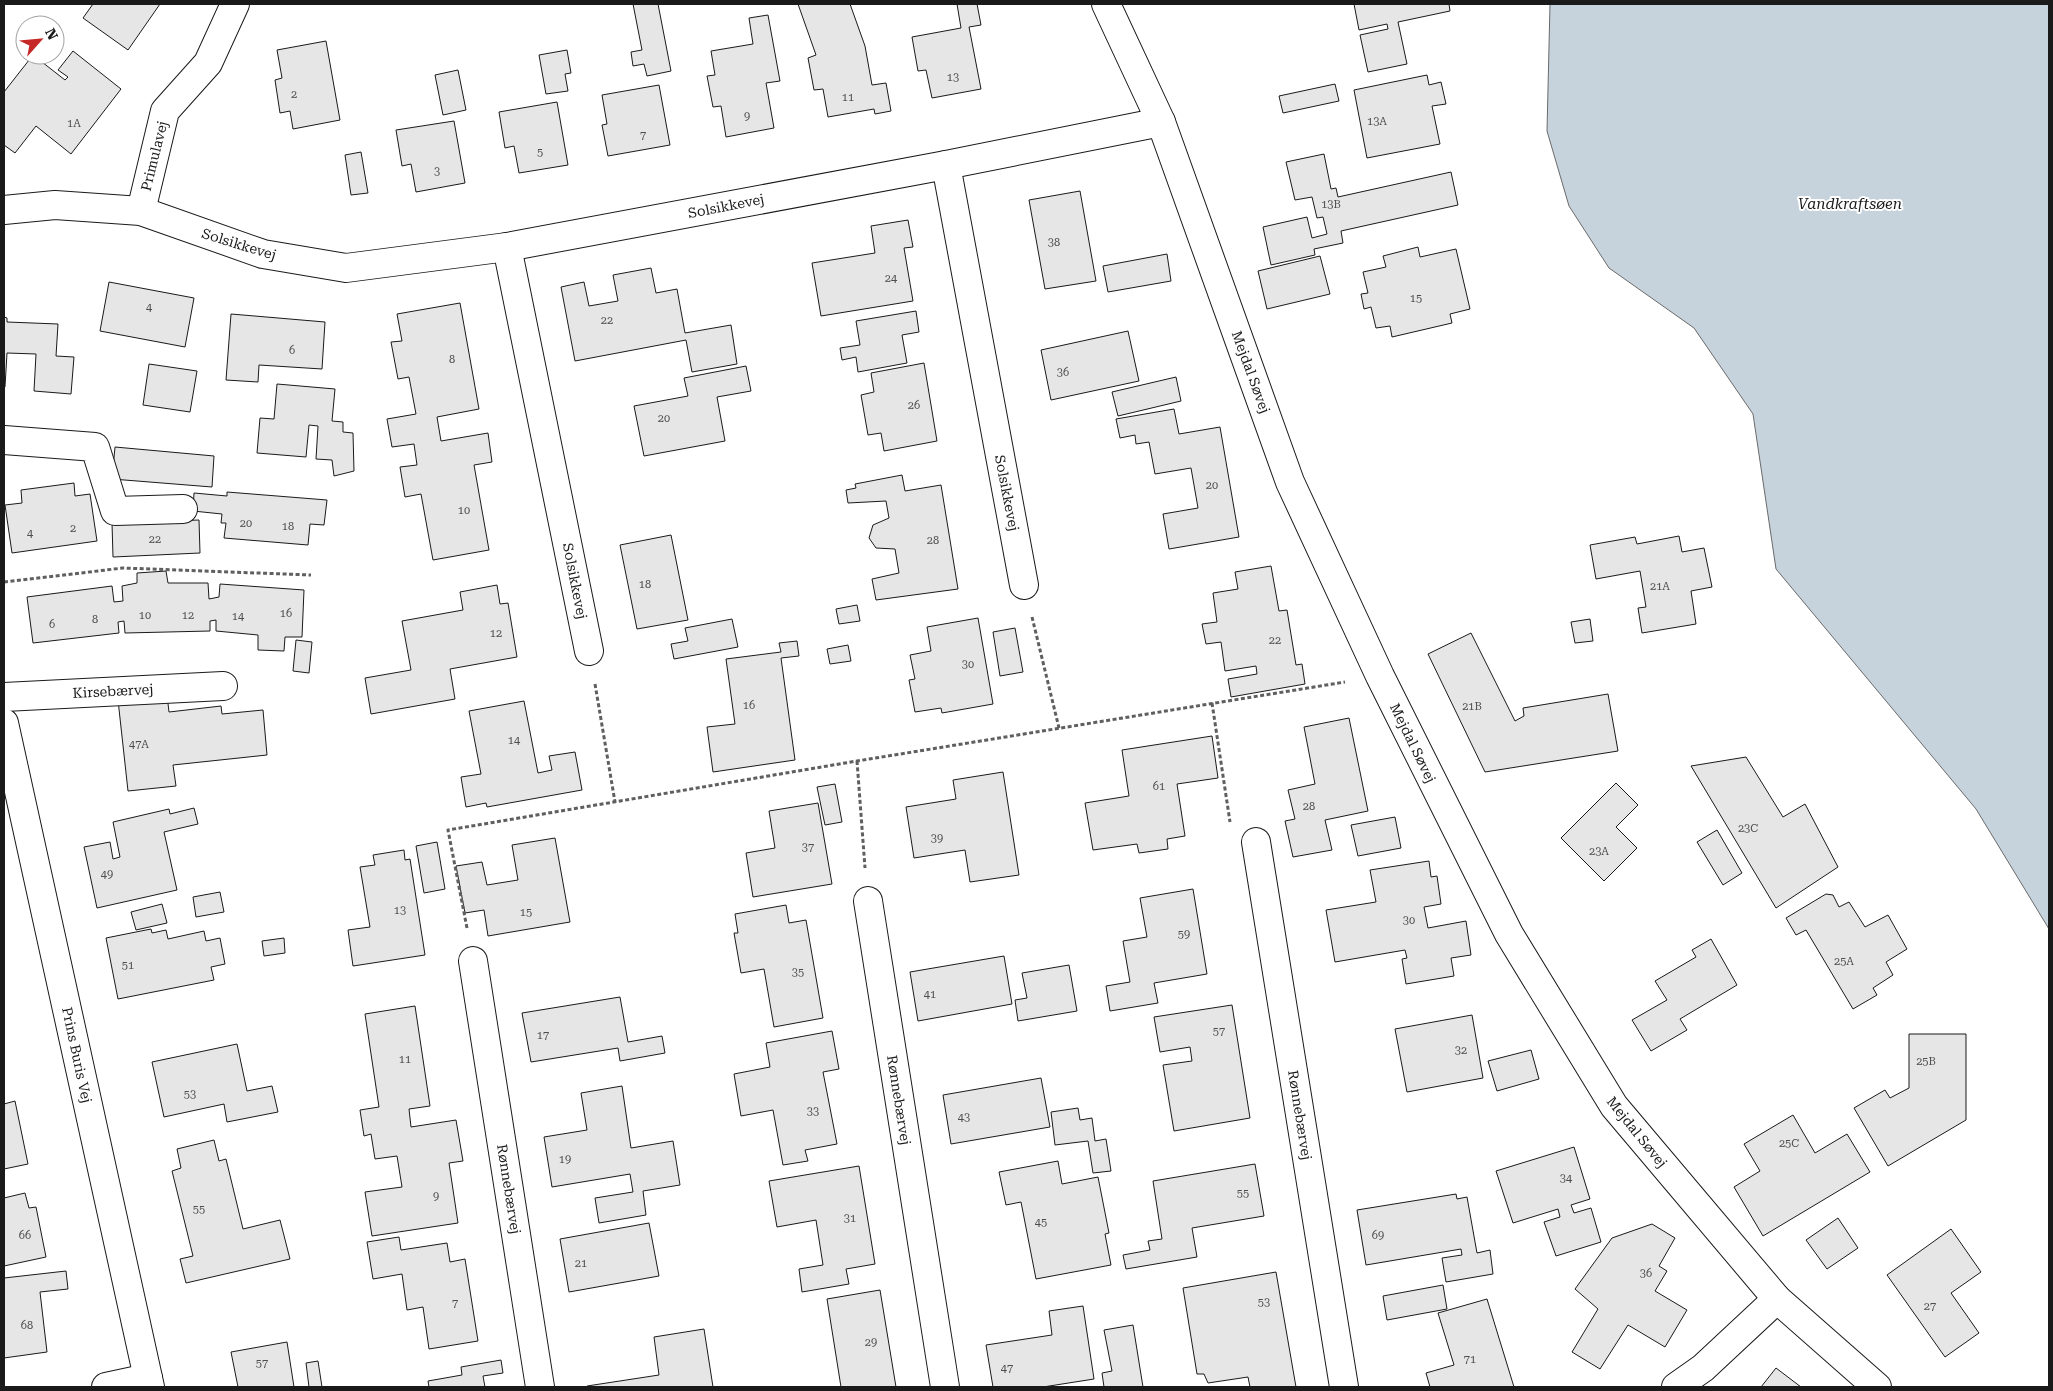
<svg xmlns="http://www.w3.org/2000/svg" width="2053" height="1391" font-family="'Roboto Serif',serif">
<style>
.water{fill:#c6d2dc;stroke:#6a6a6a}
.building{fill:#e6e6e6;stroke:#1a1a1a}
.lines{fill:none;stroke-linecap:round;stroke-linejoin:round}
.minor-casing{stroke:#1a1a1a;stroke-width:30}
.path{stroke:#5f5f5f;stroke-width:3;stroke-dasharray:4 2.5;stroke-linecap:butt}
.minor{stroke:#fff;stroke-width:28}
.labels{text-anchor:middle;stroke-width:4;stroke-linejoin:round;paint-order:stroke}
.number-label{font-size:11px;fill:#4d4d4d}
.street-label{font-size:14px;fill:#1a1a1a;stroke:#fff}
.water-label{font-size:15px;font-style:italic;fill:#1a1a1a;stroke:#fff}
</style>
<rect width="100%" height="100%" fill="#fff"/>
<polygon class="water" points="1550,4 2049,4 2049,929 1976,809 1776,569 1753,414 1694,328 1609,268 1569,206 1547,131"/>
<g class="building">
<polygon points="93,4 160,4 128,50 83,18"/>
<polygon points="633,4 658,4 671,71 647,76 644,64 633,66 631,52 642,50"/>
<polygon points="798,4 850,4 865,46 872,85 886,83 891,111 875,114 874,109 828,117 823,89 814,90 808,58 816,55"/>
<polygon points="957,4 977,4 981,25 969,27 981,89 932,98 926,70 918,71 912,37 961,28"/>
<polygon points="1354,4 1449,4 1450,11 1398,22 1407,64 1368,72 1360,35 1388,29 1387,24 1359,30"/>
<polygon points="768,15 780,81 766,83 774,128 726,137 721,106 713,107 707,76 715,75 711,51 753,44 749,18"/>
<polygon points="326,41 340,120 293,129 290,111 280,113 275,80 282,78 277,50"/>
<polygon points="567,50 571,73 565,74 568,91 546,94 539,55"/>
<polygon points="73,51 121,89 71,154 36,126 15,153 4,145 4,92 33,55 65,80 68,77 58,70"/>
<polygon points="458,70 466,110 443,115 435,75"/>
<polygon points="1427,75 1429,85 1441,82 1446,104 1432,106 1440,144 1367,158 1354,90"/>
<polygon points="1335,84 1339,101 1283,113 1279,96"/>
<polygon points="659,85 670,145 608,156 602,125 607,124 602,95"/>
<polygon points="557,102 568,165 519,173 514,146 505,148 499,112"/>
<polygon points="454,121 465,183 416,192 411,164 402,166 396,130"/>
<polygon points="361,152 368,193 351,195 345,155"/>
<polygon points="1324,154 1331,189 1336,188 1338,197 1451,172 1458,205 1341,231 1343,243 1314,249 1315,255 1271,265 1263,227 1307,217 1312,238 1327,234 1323,217 1317,218 1312,197 1295,200 1286,162"/>
<polygon points="1080,191 1096,281 1045,289 1029,200"/>
<polygon points="908,220 913,247 904,248 913,301 821,316 812,263 875,253 871,226"/>
<polygon points="1418,247 1420,257 1456,249 1470,309 1450,314 1452,323 1392,337 1390,326 1376,328 1371,307 1364,309 1361,294 1368,293 1363,272 1386,267 1383,256"/>
<polygon points="1167,254 1171,281 1108,292 1103,266"/>
<polygon points="1320,256 1330,294 1267,309 1258,271"/>
<polygon points="651,268 656,293 677,289 685,333 731,325 737,364 692,372 686,340 575,361 561,287 584,282 589,306 618,301 613,275"/>
<polygon points="109,282 194,298 185,347 100,331"/>
<polygon points="460,303 479,409 437,417 441,441 488,433 492,462 474,465 489,550 433,560 421,494 405,497 400,467 417,465 414,444 392,447 387,419 416,414 409,377 398,379 391,342 402,341 397,314"/>
<polygon points="916,311 919,332 902,335 907,363 858,372 856,357 842,360 840,348 860,345 856,321"/>
<polygon points="231,314 325,322 322,369 259,365 258,382 226,380"/>
<polygon points="4,317 7,318 7,322 58,324 56,356 74,357 71,394 34,391 36,354 7,353 5,387 4,387"/>
<polygon points="1128,331 1139,381 1051,400 1041,350"/>
<polygon points="924,363 937,441 884,451 881,433 868,435 861,395 874,392 871,373"/>
<polygon points="149,364 197,371 190,412 143,405"/>
<polygon points="746,366 751,391 717,397 725,441 644,456 634,406 688,396 684,378"/>
<polygon points="1176,377 1181,401 1118,416 1112,392"/>
<polygon points="277,384 335,389 332,421 343,422 343,432 353,433 354,471 334,476 332,460 316,459 318,426 309,425 306,457 257,453 260,418 274,419"/>
<polygon points="1174,409 1179,434 1220,427 1239,537 1169,549 1163,514 1198,508 1191,468 1155,474 1149,442 1136,444 1135,435 1120,438 1116,419"/>
<polygon points="115,447 214,456 212,487 112,479"/>
<polygon points="902,475 905,491 941,485 958,589 876,600 872,579 899,573 895,549 876,548 869,538 873,525 889,518 886,501 848,503 846,490 856,488 855,484"/>
<polygon points="74,483 75,496 90,494 97,541 12,553 5,505 22,503 21,490"/>
<polygon points="227,492 327,500 324,525 310,524 308,545 224,538 226,523 221,523 222,514 193,511 194,493 227,496"/>
<polygon points="199,520 200,553 113,557 112,523"/>
<polygon points="671,535 688,620 637,629 620,545"/>
<polygon points="1679,536 1682,552 1704,548 1712,587 1691,591 1696,624 1642,633 1638,608 1646,607 1640,571 1596,579 1590,545 1635,537 1637,544"/>
<polygon points="1271,566 1279,611 1287,610 1296,665 1302,664 1305,684 1231,697 1228,679 1257,674 1256,666 1225,671 1221,642 1206,644 1202,624 1217,622 1213,593 1238,589 1235,572"/>
<polygon points="166,571 168,583 208,583 209,599 219,597 220,584 304,590 302,637 285,637 284,651 258,650 258,635 216,631 216,620 210,621 210,631 125,633 124,621 118,622 119,633 33,643 27,597 112,586 114,602 123,601 122,586 137,583 137,573"/>
<polygon points="497,585 500,604 508,603 517,657 450,669 455,699 371,714 365,678 411,670 402,621 463,610 460,592"/>
<polygon points="857,605 860,621 839,624 836,609"/>
<polygon points="978,618 993,704 942,713 941,708 915,712 909,680 915,679 910,655 931,651 927,627"/>
<polygon points="732,619 738,647 674,659 671,644 688,641 685,628"/>
<polygon points="1590,619 1593,641 1575,643 1571,622"/>
<polygon points="1015,628 1023,672 1000,676 993,632"/>
<polygon points="1471,633 1515,721 1524,716 1523,708 1608,694 1618,751 1485,772 1428,654"/>
<polygon points="296,640 312,642 309,673 293,671"/>
<polygon points="797,641 799,656 781,658 795,760 713,772 707,727 735,724 726,659 781,652 779,643"/>
<polygon points="848,645 851,661 830,664 827,649"/>
<polygon points="167,695 169,712 221,706 222,714 263,710 267,755 173,765 176,786 128,791 118,700"/>
<polygon points="524,701 538,773 552,770 549,756 575,752 582,790 487,807 486,803 466,807 461,777 481,774 469,711"/>
<polygon points="1349,718 1368,811 1325,820 1332,850 1293,857 1285,821 1295,819 1288,790 1315,784 1304,727"/>
<polygon points="1212,736 1218,778 1177,784 1185,836 1167,839 1168,849 1139,853 1137,844 1093,850 1085,803 1129,796 1122,750"/>
<polygon points="1746,757 1783,817 1805,804 1838,867 1776,908 1691,766"/>
<polygon points="1003,772 1019,875 970,882 965,850 914,858 906,807 956,799 953,780"/>
<polygon points="1616,783 1638,805 1616,827 1637,848 1604,881 1561,838"/>
<polygon points="835,784 842,822 825,825 817,787"/>
<polygon points="818,803 832,884 753,897 746,853 775,848 769,811"/>
<polygon points="194,808 198,824 164,832 177,890 97,908 84,847 110,842 113,859 120,857 113,822 169,809 170,814"/>
<polygon points="1395,817 1401,848 1358,856 1351,825"/>
<polygon points="1717,830 1742,873 1723,885 1697,842"/>
<polygon points="555,838 570,922 488,936 484,910 465,913 456,866 482,862 487,885 518,880 512,845"/>
<polygon points="437,842 445,889 424,893 416,846"/>
<polygon points="404,850 405,860 410,859 425,955 353,966 348,930 370,927 360,867 375,865 373,855"/>
<polygon points="1429,861 1431,877 1437,876 1441,904 1424,907 1428,928 1466,921 1471,955 1451,958 1454,976 1406,984 1402,959 1407,958 1405,950 1335,962 1326,910 1376,902 1370,870"/>
<polygon points="1193,889 1207,974 1154,983 1158,1003 1110,1011 1106,986 1130,982 1123,941 1147,937 1140,898"/>
<polygon points="220,892 224,912 196,917 193,897"/>
<polygon points="1826,894 1833,895 1839,907 1849,902 1865,927 1888,915 1907,949 1886,962 1893,975 1873,988 1877,995 1853,1009 1806,930 1796,935 1786,918"/>
<polygon points="162,904 167,923 136,930 131,912"/>
<polygon points="786,905 789,923 806,920 823,1018 774,1027 764,969 741,973 734,933 738,933 735,914"/>
<polygon points="151,929 152,933 166,930 168,939 204,931 206,941 220,938 225,964 211,967 214,980 118,999 106,938"/>
<polygon points="284,938 285,953 264,956 262,941"/>
<polygon points="1711,939 1737,985 1680,1019 1687,1030 1651,1051 1632,1020 1667,1000 1655,981 1696,957 1692,950"/>
<polygon points="1004,956 1012,1004 918,1021 910,972"/>
<polygon points="1069,965 1077,1011 1018,1021 1015,1000 1027,998 1022,973"/>
<polygon points="620,997 628,1042 662,1036 665,1053 620,1061 618,1048 531,1062 522,1013"/>
<polygon points="1232,1005 1250,1118 1174,1131 1163,1065 1192,1061 1190,1047 1160,1052 1154,1017"/>
<polygon points="415,1006 430,1106 409,1109 411,1127 456,1120 463,1161 449,1163 458,1223 372,1236 365,1192 402,1187 397,1156 375,1159 371,1134 364,1136 360,1110 379,1107 365,1014"/>
<polygon points="1472,1015 1483,1078 1407,1092 1395,1029"/>
<polygon points="832,1031 839,1069 823,1072 837,1144 805,1150 808,1161 783,1165 773,1110 741,1116 734,1074 770,1067 766,1043"/>
<polygon points="1909,1034 1966,1034 1966,1120 1888,1166 1854,1108 1885,1090 1890,1098 1909,1088"/>
<polygon points="237,1044 247,1091 272,1086 278,1112 227,1122 224,1104 164,1117 152,1062"/>
<polygon points="1531,1050 1539,1079 1497,1091 1488,1061"/>
<polygon points="1041,1078 1050,1127 951,1144 943,1095"/>
<polygon points="622,1086 631,1148 673,1141 680,1185 643,1191 646,1215 599,1223 595,1198 633,1192 630,1174 552,1187 544,1137 587,1130 581,1093"/>
<polygon points="15,1101 28,1164 4,1169 4,1104"/>
<polygon points="1078,1108 1080,1120 1092,1118 1095,1141 1106,1139 1111,1171 1093,1173 1088,1141 1055,1145 1051,1112"/>
<polygon points="1793,1115 1815,1153 1847,1134 1870,1172 1763,1236 1734,1187 1760,1171 1744,1144"/>
<polygon points="214,1140 219,1161 226,1159 243,1229 280,1220 290,1259 186,1283 180,1259 193,1256 172,1171 181,1168 177,1149"/>
<polygon points="1574,1147 1590,1199 1571,1205 1574,1213 1591,1208 1601,1242 1556,1256 1544,1222 1560,1217 1558,1209 1513,1223 1496,1171"/>
<polygon points="1058,1161 1062,1184 1098,1177 1109,1233 1105,1234 1111,1265 1036,1279 1021,1202 1006,1205 999,1172"/>
<polygon points="1255,1164 1264,1216 1192,1228 1197,1257 1126,1269 1123,1255 1150,1250 1148,1241 1162,1239 1153,1181"/>
<polygon points="859,1166 875,1264 846,1269 849,1284 802,1292 799,1269 823,1265 816,1220 777,1227 769,1181"/>
<polygon points="25,1193 29,1208 36,1207 46,1257 4,1266 4,1198"/>
<polygon points="1456,1194 1457,1199 1467,1197 1477,1253 1490,1250 1493,1274 1446,1282 1442,1258 1462,1255 1461,1249 1366,1265 1357,1210"/>
<polygon points="1838,1218 1858,1248 1827,1269 1806,1240"/>
<polygon points="649,1223 659,1276 569,1292 560,1239"/>
<polygon points="1652,1224 1675,1238 1659,1266 1667,1271 1655,1291 1687,1310 1665,1347 1628,1325 1600,1369 1572,1352 1598,1309 1575,1289 1612,1238"/>
<polygon points="1951,1229 1981,1272 1951,1293 1979,1333 1945,1357 1887,1275"/>
<polygon points="399,1237 401,1250 447,1243 450,1262 465,1259 478,1341 429,1349 423,1307 407,1310 402,1274 373,1279 367,1242"/>
<polygon points="66,1271 68,1289 40,1292 47,1352 4,1358 4,1278"/>
<polygon points="1276,1272 1296,1387 1250,1387 1248,1377 1208,1383 1204,1374 1197,1374 1183,1288"/>
<polygon points="1443,1285 1447,1309 1387,1320 1383,1296"/>
<polygon points="880,1290 896,1387 841,1387 827,1299"/>
<polygon points="1487,1299 1514,1387 1430,1387 1426,1373 1454,1365 1438,1313"/>
<polygon points="1083,1306 1094,1379 1043,1387 993,1387 986,1345 1052,1335 1049,1311"/>
<polygon points="1133,1325 1143,1387 1104,1387 1102,1373 1112,1371 1104,1330"/>
<polygon points="704,1329 713,1387 587,1387 587,1386 659,1375 654,1337"/>
<polygon points="287,1342 294,1387 238,1387 231,1352"/>
<polygon points="501,1360 503,1373 483,1376 485,1387 429,1387 428,1381 462,1375 461,1367"/>
<polygon points="318,1361 322,1387 309,1387 306,1363"/>
<polygon points="1776,1368 1801,1387 1761,1387"/>
</g>
<g class="lines">
<defs>
<g id="minor">
<polyline points="1106,4 1161,122 1290,482 1380,676 1509,934 1614,1106 1777,1299 1877,1387"/>
<polyline points="946,165 1024,585"/>
<polyline points="4,210 55,205 141,211 263,254 346,268 507,247 946,165 1161,122"/>
<polyline points="141,211 165,111 208,63 235,4"/>
<polyline points="507,247 589,651"/>
<polyline points="4,440 95,447 115,511 183,509"/>
<polyline points="4,697 223,686"/>
<polyline points="4,723 150,1387"/>
<polyline points="1256,842 1344,1387"/>
<polyline points="868,901 945,1387"/>
<polyline points="473,961 540,1387"/>
<polyline points="106,1387 148,1378"/>
<polyline points="1676,1387 1703,1368 1777,1299"/>
</g>
</defs>
<use href="#minor" class="minor-casing"/>
<g class="path">
<polyline points="4,582 123,568 311,575"/>
<polyline points="1032,617 1059,728"/>
<polyline points="595,684 615,802"/>
<polyline points="1212,703 1230,822"/>
<polyline points="857,761 865,868"/>
<polyline points="467,928 448,830 857,761 1345,682"/>
</g>
<use href="#minor" class="minor"/>
</g>
<g class="labels">
<g class="number-label">
<text x="953" y="81">13</text>
<text x="294" y="98">2</text>
<text x="848" y="101">11</text>
<text x="747" y="120">9</text>
<text x="1377" y="125">13A</text>
<text x="74" y="127">1A</text>
<text x="643" y="139">7</text>
<text x="540" y="156">5</text>
<text x="437" y="175">3</text>
<text x="1331" y="208">13B</text>
<text x="1054" y="246">38</text>
<text x="891" y="282">24</text>
<text x="1416" y="302">15</text>
<text x="149" y="311">4</text>
<text x="607" y="324">22</text>
<text x="292" y="354">6</text>
<text x="452" y="363">8</text>
<text x="1063" y="376">36</text>
<text x="914" y="409">26</text>
<text x="664" y="422">20</text>
<text x="1212" y="489">20</text>
<text x="464" y="514">10</text>
<text x="246" y="527">20</text>
<text x="288" y="530">18</text>
<text x="73" y="532">2</text>
<text x="30" y="537">4</text>
<text x="155" y="543">22</text>
<text x="933" y="544">28</text>
<text x="645" y="588">18</text>
<text x="1660" y="590">21A</text>
<text x="286" y="617">16</text>
<text x="145" y="619">10</text>
<text x="188" y="619">12</text>
<text x="238" y="620">14</text>
<text x="95" y="623">8</text>
<text x="52" y="628">6</text>
<text x="496" y="637">12</text>
<text x="1275" y="644">22</text>
<text x="968" y="668">30</text>
<text x="749" y="709">16</text>
<text x="1472" y="710">21B</text>
<text x="514" y="744">14</text>
<text x="139" y="748">47A</text>
<text x="1159" y="790">61</text>
<text x="1309" y="810">28</text>
<text x="1748" y="832">23C</text>
<text x="937" y="842">39</text>
<text x="808" y="851">37</text>
<text x="1599" y="855">23A</text>
<text x="107" y="878">49</text>
<text x="400" y="914">13</text>
<text x="526" y="916">15</text>
<text x="1409" y="924">30</text>
<text x="1184" y="938">59</text>
<text x="1844" y="965">25A</text>
<text x="128" y="969">51</text>
<text x="798" y="976">35</text>
<text x="930" y="998">41</text>
<text x="1219" y="1035">57</text>
<text x="543" y="1039">17</text>
<text x="1461" y="1054">32</text>
<text x="405" y="1063">11</text>
<text x="1926" y="1065">25B</text>
<text x="190" y="1098">53</text>
<text x="813" y="1115">33</text>
<text x="964" y="1121">43</text>
<text x="1789" y="1147">25C</text>
<text x="565" y="1163">19</text>
<text x="1566" y="1182">34</text>
<text x="1243" y="1197">55</text>
<text x="436" y="1200">9</text>
<text x="199" y="1213">55</text>
<text x="850" y="1222">31</text>
<text x="1041" y="1226">45</text>
<text x="25" y="1239">66</text>
<text x="1378" y="1239">69</text>
<text x="581" y="1267">21</text>
<text x="1646" y="1277">36</text>
<text x="1264" y="1306">53</text>
<text x="455" y="1307">7</text>
<text x="1930" y="1310">27</text>
<text x="27" y="1329">68</text>
<text x="871" y="1346">29</text>
<text x="1470" y="1363">71</text>
<text x="262" y="1367">57</text>
<text x="1007" y="1372">47</text>
</g>
<g class="street-label">
<text transform="translate(154 156) rotate(-76)" y="5">Primulavej</text>
<text transform="translate(726 206) rotate(-11)" y="5">Solsikkevej</text>
<text transform="translate(239 244) rotate(17)" y="5">Solsikkevej</text>
<text transform="translate(1251 372) rotate(70)" y="5">Mejdal Søvej</text>
<text transform="translate(1007 493) rotate(79)" y="5">Solsikkevej</text>
<text transform="translate(575 581) rotate(79)" y="5">Solsikkevej</text>
<text transform="translate(113 691) rotate(-3)" y="5">Kirsebærvej</text>
<text transform="translate(1413 743) rotate(64)" y="5">Mejdal Søvej</text>
<text transform="translate(77 1055) rotate(78)" y="5">Prins Buris Vej</text>
<text transform="translate(899 1100) rotate(81)" y="5">Rønnebærvej</text>
<text transform="translate(1300 1115) rotate(81)" y="5">Rønnebærvej</text>
<text transform="translate(1637 1132) rotate(51)" y="5">Mejdal Søvej</text>
<text transform="translate(509 1189) rotate(81)" y="5">Rønnebærvej</text>
</g>
<g class="water-label">
<text x="1850" y="209">Vandkraftsøen</text>
</g>
</g>
<rect width="2053" height="1391" fill="none" stroke="#1a1a1a" stroke-width="10"/>
<g transform="translate(40 40) rotate(63)"><circle r="24" fill="#ffffff" stroke="#a3a3a3"/>
<path d="M0-4L9 19L0 12L-9 19Z" fill="#c62828"/>
<text y="-8" font-size="14" font-weight="bold" text-anchor="middle" fill="#1a1a1a">N</text>
</g>
</svg>
